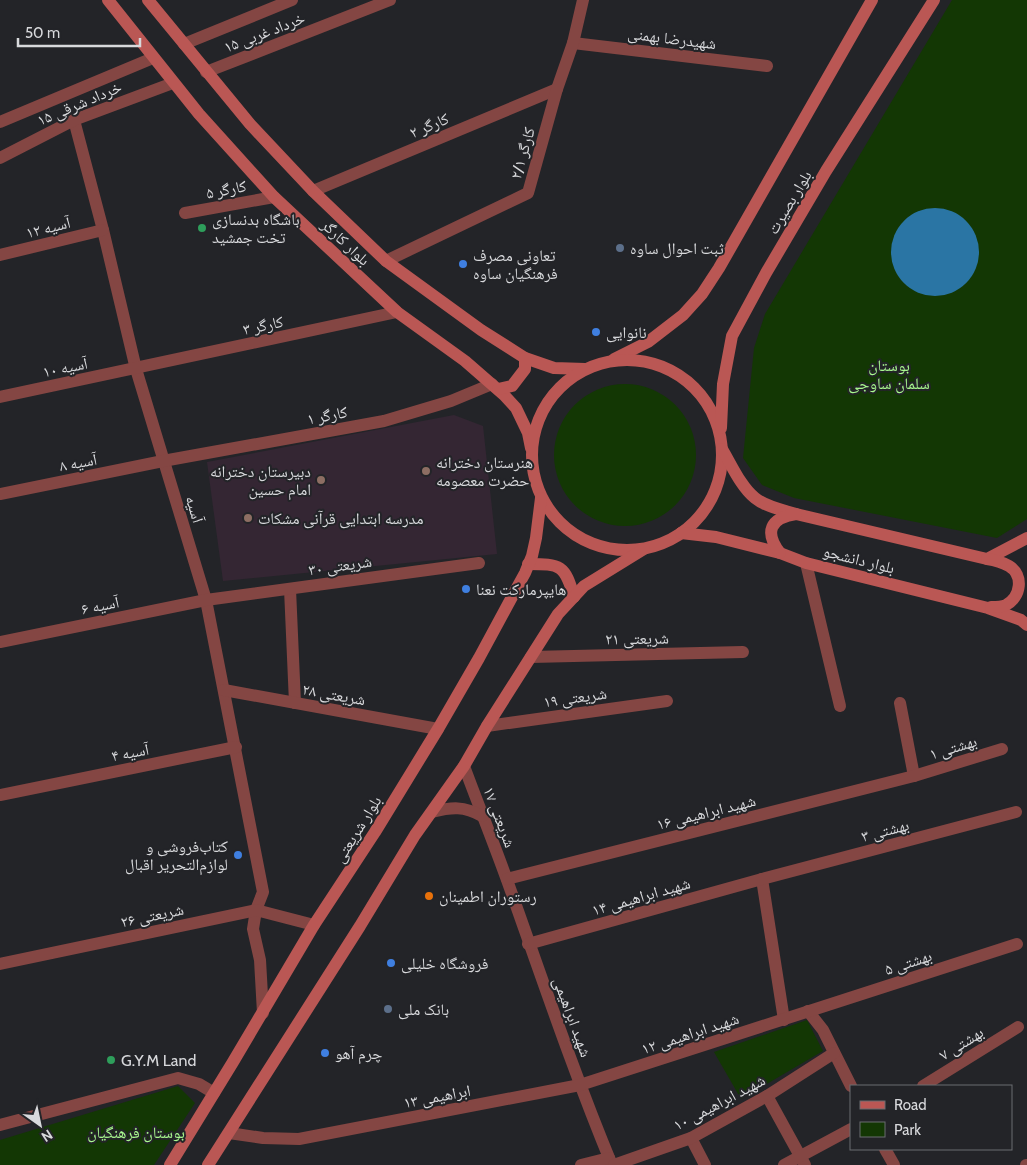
<svg xmlns="http://www.w3.org/2000/svg" width="1027" height="1165" font-family="Cabin,'Noto Naskh Arabic',sans-serif">
<style>
.education{fill:#342633}
.green{fill:#133704}
.water{fill:#2a75a4}
.lines{fill:none;stroke-linecap:round;stroke-linejoin:round}
.street{stroke:#844643;stroke-width:12}
.secondary{stroke:#ba5754;stroke-width:12}
.leisure-dot{fill:#2e9e5b;stroke:#232428;stroke-width:2}
.service-dot{fill:#5c6f8a;stroke:#232428;stroke-width:2}
.shop-dot{fill:#3f7fe0;stroke:#232428;stroke-width:2}
.education-dot{fill:#8d6e63;stroke:#232428;stroke-width:2}
.food-dot{fill:#e8710a;stroke:#232428;stroke-width:2}
.labels{text-anchor:middle;stroke-width:4;stroke-linejoin:round;paint-order:stroke}
.street-label{font-size:16px;fill:#d8d9dc;stroke:#232428}
.poi-label{font-size:16px;fill:#d8d9dc;stroke:#232428;text-anchor:start}
.park-label{font-size:16px;fill:#a9f98f;stroke:#232428}
</style>
<rect width="100%" height="100%" fill="#232428"/>
<polygon class="education" points="454,415 483,426 497,554 223,581 207,462"/>
<g class="green">
<polygon points="952,0 1027,0 1027,519 997,538 794,498 762,485 743,458 754,348 765,314"/>
<circle cx="625" cy="455" r="71"/>
<polygon points="807,1020 823,1051 741,1099 714,1052"/>
<polygon points="178,1086 195,1103 154,1165 0,1165 0,1140"/>
</g>
<circle class="water" cx="935" cy="252" r="44"/>
<g class="lines">
<g class="street">
<polyline points="573,43 767,66"/>
<polyline points="184,44 292,0"/>
<polyline points="206,72 390,0"/>
<polyline points="74,120 103,230 136,369 206,600 263,892 256,910 253,929 260,960 263,1013"/>
<polyline points="0,122 153,58"/>
<polyline points="0,158 74,120 173,83"/>
<polyline points="313,191 557,89"/>
<polyline points="185,213 274,197"/>
<polyline points="0,255 103,230"/>
<polyline points="386,261 528,193 557,89 573,43 583,0"/>
<polyline points="0,397 397,312"/>
<polyline points="0,494 163,461 384,421 451,401 492,384"/>
<polyline points="806,563 840,706"/>
<polyline points="290,589 295,703"/>
<polyline points="0,642 206,600 479,563"/>
<polyline points="531,657 743,652"/>
<polyline points="224,690 438,729"/>
<polyline points="900,703 914,776"/>
<polyline points="487,726 667,701"/>
<path d="M 464,766 C 478,804 493,841 507,880 C 541,975 573,1071 612,1165"/>
<polyline points="0,795 236,747"/>
<path d="M 432,812 C 452,807 464,806 482,816"/>
<polyline points="507,879 914,776 1002,749"/>
<polyline points="762,879 784,1020"/>
<polyline points="528,944 762,879 1016,812"/>
<polyline points="0,964 256,910 314,925"/>
<polyline points="808,1011 823,1030 851,1086"/>
<polyline points="923,1086 1018,1027"/>
<polyline points="767,1096 805,1165"/>
<polyline points="0,1125 178,1078 199,1084 214,1093"/>
<polyline points="229,1133 263,1138 299,1139 580,1085 1017,944"/>
<polyline points="691,1138 705,1165"/>
<polyline points="885,1149 894,1165"/>
<polyline points="581,1165 609,1158"/>
<polyline points="614,1165 691,1138 767,1096 834,1053"/>
<polyline points="784,1165 851,1129"/>
<polyline points="1026,1165 1027,1165"/>
</g>
<g class="secondary">
<polyline points="108,0 199,114 274,197 397,312 465,361 504,395 516,408 528,433 531,448"/>
<polyline points="148,0 250,124 313,191 386,261 481,330 525,358 554,368 585,369"/>
<polyline points="614,359 648,342 683,315 702,294 719,268 872,0"/>
<circle cx="627" cy="455" r="95"/>
<polyline points="498,389 512,386 525,369 525,358"/>
<polyline points="721,428 723,384 732,336 766,273 826,171 934,0"/>
<path d="M 722,449 C 731,464 741,487 755,498 C 766,507 783,510 796,514 L 987,559 L 1027,538"/>
<polyline points="681,533 716,537 780,553 806,563 988,608 1021,620 1027,625"/>
<path d="M 780,553 C 764,532 770,518 796,514"/>
<path d="M 987,559 C 994,560 1002,562 1009,566 C 1024,575 1021,597 1006,605 C 1002,607 996,607 991,607"/>
<path d="M 528,564 C 561,564 565,565 574,597"/>
<polyline points="170,1165 233,1062 314,925 375,832 438,729 479,658 525,573 532,556 536,538 541,498"/>
<polyline points="208,1165 360,926 415,835 464,766 487,726 558,614 584,586 644,549"/>
</g>
</g>
<g class="leisure-dot">
<circle cx="202" cy="228" r="5"/>
<circle cx="111" cy="1060" r="5"/>
</g>
<g class="service-dot">
<circle cx="620" cy="248" r="5"/>
<circle cx="388" cy="1009" r="5"/>
</g>
<g class="shop-dot">
<circle cx="463" cy="264" r="5"/>
<circle cx="596" cy="332" r="5"/>
<circle cx="466" cy="589" r="5"/>
<circle cx="238" cy="855" r="5"/>
<circle cx="391" cy="963" r="5"/>
<circle cx="325" cy="1053" r="5"/>
</g>
<g class="education-dot">
<circle cx="426" cy="471" r="5"/>
<circle cx="321" cy="480" r="5"/>
<circle cx="248" cy="518" r="5"/>
</g>
<circle class="food-dot" cx="429" cy="896" r="5"/>
<g class="labels">
<g class="street-label">
<text transform="translate(264 32) rotate(-21)" y="6">۱۵ خرداد غربی</text>
<text transform="translate(672 38) rotate(7)" y="6">شهیدرضا بهمنی</text>
<text transform="translate(79 103) rotate(-23)" y="6">۱۵ خرداد شرقی</text>
<text transform="translate(429 125) rotate(-23)" y="6">کارگر ۲</text>
<text transform="translate(522 153) rotate(-74)" y="6">کارگر ۲/۱</text>
<text transform="translate(226 189) rotate(-11)" y="6">کارگر ۵</text>
<text transform="translate(789 202) rotate(-59)" y="6">بلوار بصیرت</text>
<text transform="translate(48 227) rotate(-14)" y="6">آسیه ۱۲</text>
<text transform="translate(346 242) rotate(43)" y="6">بلوار کارگر</text>
<text transform="translate(263 325) rotate(-12)" y="6">کارگر ۳</text>
<text transform="translate(65 367) rotate(-12)" y="6">آسیه ۱۰</text>
<text transform="translate(327 415) rotate(-11)" y="6">کارگر ۱</text>
<text transform="translate(78 462) rotate(-11)" y="6">آسیه ۸</text>
<text transform="translate(195 509) rotate(73)" y="6">آسیه</text>
<text transform="translate(859 559) rotate(14)" y="6">بلوار دانشجو</text>
<text transform="translate(340 565) rotate(-8)" y="6">شریعتی ۳۰</text>
<text transform="translate(100 605) rotate(-12)" y="6">آسیه ۶</text>
<text transform="translate(637 638) rotate(-1)" y="6">شریعتی ۲۱</text>
<text transform="translate(334 694) rotate(10)" y="6">شریعتی ۲۸</text>
<text transform="translate(575 697) rotate(-8)" y="6">شریعتی ۱۹</text>
<text transform="translate(953 747) rotate(-17)" y="6">بهشتی ۱</text>
<text transform="translate(130 752) rotate(-11)" y="6">آسیه ۴</text>
<text transform="translate(706 812) rotate(-14)" y="6">شهید ابراهیمی ۱۶</text>
<text transform="translate(500 817) rotate(69)" y="6">شریعتی ۱۷</text>
<text transform="translate(357 829) rotate(-58)" y="6">بلوار شریعتی</text>
<text transform="translate(885 830) rotate(-15)" y="6">بهشتی ۳</text>
<text transform="translate(641 896) rotate(-16)" y="6">شهید ابراهیمی ۱۴</text>
<text transform="translate(152 915) rotate(-12)" y="6">شریعتی ۲۶</text>
<text transform="translate(908 962) rotate(-18)" y="6">بهشتی ۵</text>
<text transform="translate(573 1017) rotate(70)" y="6">شهید ابراهیمی</text>
<text transform="translate(690 1033) rotate(-18)" y="6">شهید ابراهیمی ۱۲</text>
<text transform="translate(961 1043) rotate(-32)" y="6">بهشتی ۷</text>
<text transform="translate(437 1096) rotate(-11)" y="6">ابراهیمی ۱۳</text>
<text transform="translate(719 1102) rotate(-28)" y="6">شهید ابراهیمی ۱۰</text>
</g>
<g class="poi-label">
<text x="212" y="225">باشگاه بدنسازی<tspan x="212" dy="18">تخت جمشید</tspan></text>
<text x="630" y="254">ثبت احوال ساوه</text>
<text x="473" y="261">تعاونی مصرف<tspan x="473" dy="18">فرهنگیان ساوه</tspan></text>
<text x="606" y="338">نانوایی</text>
<text x="436" y="468">هنرستان دخترانه<tspan x="436" dy="18">حضرت معصومه</tspan></text>
<text x="311" y="477" text-anchor="end">دبیرستان دخترانه<tspan x="311" dy="18">امام حسین</tspan></text>
<text x="258" y="524">مدرسه ابتدایی قرآنی مشکات</text>
<text x="476" y="595">هایپرمارکت نعنا</text>
<text x="228" y="852" text-anchor="end">کتاب‌فروشی و<tspan x="228" dy="18">لوازم‌التحریر اقبال</tspan></text>
<text x="439" y="902">رستوران اطمینان</text>
<text x="401" y="969">فروشگاه خلیلی</text>
<text x="398" y="1015">بانک ملی</text>
<text x="335" y="1059">چرم آهو</text>
<text x="121" y="1066">G.Y.M Land</text>
</g>
<g class="park-label">
<text x="889" y="371">بوستان<tspan x="889" dy="18">سلمان ساوجی</tspan></text>
<text x="136" y="1138">بوستان فرهنگیان</text>
</g>
</g>
<rect x="850" y="1085" width="162" height="65" fill="#232428" stroke="#6b6c70"/>
<rect x="860" y="1101" width="25" height="8" fill="#ba5754" stroke="#6b6c70"/>
<text x="894" y="1110" font-size="15" fill="#d8d9dc">Road</text>
<rect x="860" y="1122" width="25" height="15" fill="#133704" stroke="#6b6c70"/>
<text x="894" y="1135" font-size="15" fill="#d8d9dc">Park</text>
<g transform="translate(40 1125) rotate(147)" stroke="#232428" stroke-width="4" paint-order="stroke">
<path d="M0-4L9 19L0 12L-9 19Z" fill="#d8d9dc"/>
<text y="-8" font-size="14" font-weight="bold" text-anchor="middle" fill="#d8d9dc">N</text>
</g>
<path d="M18 38v8h122v-8" fill="none" stroke="#d8d9dc" stroke-width="2.5"/>
<text x="25" y="38" font-size="15" fill="#d8d9dc" stroke="#232428" stroke-width="4" paint-order="stroke">50 m</text>
</svg>
